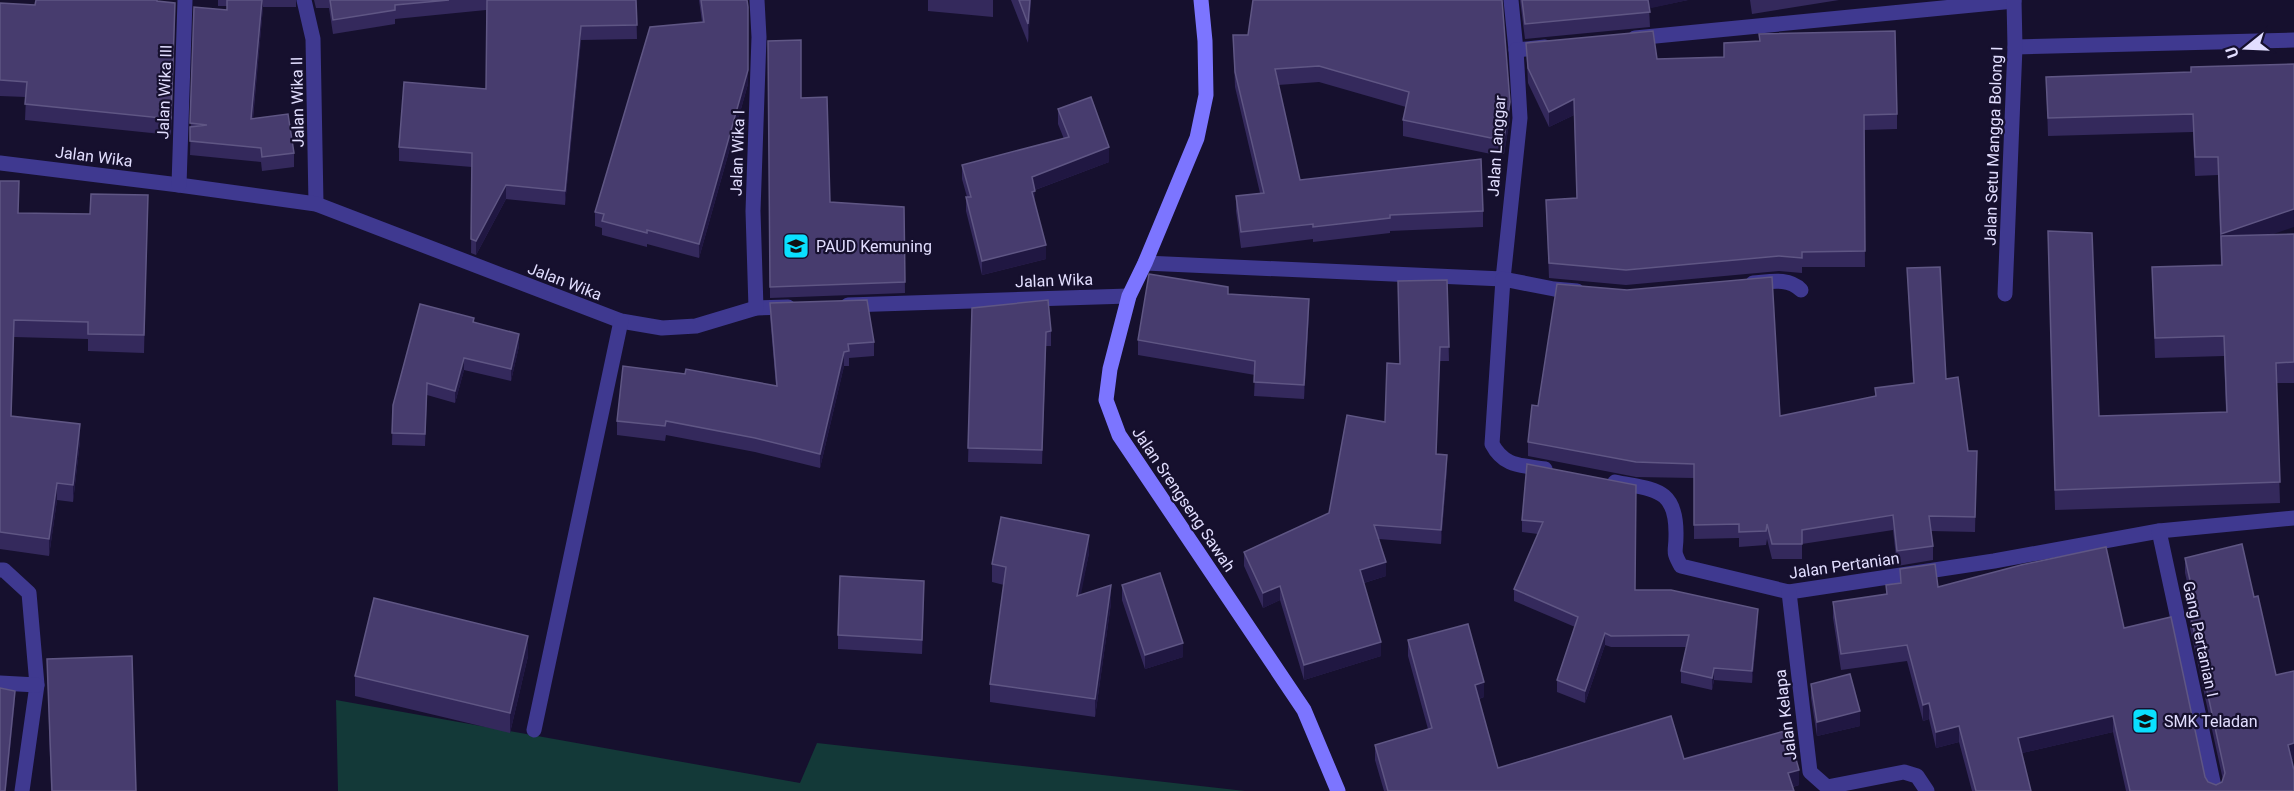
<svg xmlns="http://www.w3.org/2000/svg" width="2294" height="791" font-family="Roboto,sans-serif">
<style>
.green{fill:#133938}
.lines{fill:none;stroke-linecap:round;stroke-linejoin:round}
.street{stroke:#3f3990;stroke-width:15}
.secondary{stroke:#7c75ff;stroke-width:15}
.wall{fill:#34295c}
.shaded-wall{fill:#201742}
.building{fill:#473c6e;stroke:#5f5684;stroke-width:1.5}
.labels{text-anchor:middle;stroke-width:4.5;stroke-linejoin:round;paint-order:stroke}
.street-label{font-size:16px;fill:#e2deff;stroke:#16102e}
.poi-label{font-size:16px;fill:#e2deff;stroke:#16102e;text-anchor:start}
</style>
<rect width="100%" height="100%" fill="#16102e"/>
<polygon class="green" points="336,700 800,783 817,743 1245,791 338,791"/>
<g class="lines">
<g class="street">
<polyline points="304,0 313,39 316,204"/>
<polyline points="1511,0 1516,50"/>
<polyline points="1635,38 2014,1"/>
<polyline points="2015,47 2294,40"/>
<polyline points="0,163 179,185 316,204 621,321 662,328 696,326 756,308 788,307"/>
<polyline points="179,185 185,0"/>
<polyline points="1145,263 1503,279 1520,118 1516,50 1545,47"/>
<path d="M 1753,283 C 1769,282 1788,277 1801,290"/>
<polyline points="2005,294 2015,47 2014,0"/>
<polyline points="848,305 1129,296"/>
<polyline points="756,308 753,211 759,37 757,0"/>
<path d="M 1545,469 C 1521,465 1504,467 1492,444 L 1503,279 L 1554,289 L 1577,291"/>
<path d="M 1615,482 C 1654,490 1677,487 1676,536 C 1676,553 1672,550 1681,566 L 1789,592 L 1994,561 L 2159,531 L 2294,518"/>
<polyline points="2159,531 2215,791"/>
<polyline points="0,570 4,570 29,593 37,685 22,791"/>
<polyline points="1789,592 1810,772 1827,787 1904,772 1917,776 1927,791"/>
<polyline points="0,683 37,685"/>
<polyline points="534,730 621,321"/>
</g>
<polyline class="secondary" points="1201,0 1205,41 1206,95 1197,138 1145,263 1129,296 1110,369 1106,400 1119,435 1304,710 1338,791"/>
</g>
<g class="wall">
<polygon points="218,0 296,0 296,7 263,7 253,119 294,153 294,167 262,171 261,162 190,155 194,7 227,10 227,6 218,6"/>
<polygon points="314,0 636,0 637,39 581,40 565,205 506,199 476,255 471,253 472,167 399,161 399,147 486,89 486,10 395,19 395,24 333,34 329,8 316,8"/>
<polygon points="699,0 747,0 748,84 699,258 647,244 647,247 602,235 602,228 595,226 595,212 702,22"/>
<polygon points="928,0 993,0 993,17 928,11"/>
<polygon points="1011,0 1031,0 1028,43"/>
<polygon points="1520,0 1688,0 1649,8 1650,27 1525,39"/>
<polygon points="1750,0 1839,0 1752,14"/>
<polygon points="157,1 175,19 171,135 25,120 26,97 0,96 0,3 35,5"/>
<polygon points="1759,34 1897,114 1897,129 1864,130 1865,267 1802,267 1802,273 1779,271 1626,285 1549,278 1546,200 1577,198 1574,115 1549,127 1528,83 1526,43 1657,59 1724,57 1759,42"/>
<polygon points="1233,35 1248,35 1510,118 1504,154 1491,154 1403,136 1403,120 1406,107 1319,82 1278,85 1300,180 1483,211 1483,227 1390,231 1390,233 1313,242 1313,239 1241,248 1236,211 1236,196 1260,193 1235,87"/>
<polygon points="768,41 801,98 830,202 904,207 905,293 770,298"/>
<polygon points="2191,72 2271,235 2294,234 2294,383 2276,383 2280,503 2055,510 2048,231 2099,416 2226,412 2224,356 2155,358 2152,267 2221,265 2218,175 2195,176 2193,132 2048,136 2046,77"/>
<polygon points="1058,109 1109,162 1035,190 1035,205 1046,259 982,275 966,211 966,197 967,197 962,179 962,165 1064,139 1058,124"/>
<polygon points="0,181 19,213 90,214 148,195 144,353 88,351 88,339 14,337 11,416 80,441 73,502 57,500 49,556 0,549"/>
<polygon points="1907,268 1946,379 1968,451 1977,451 1975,532 1931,531 1933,546 1933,560 1897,566 1893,530 1802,544 1802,559 1772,559 1767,539 1766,545 1739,547 1739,538 1694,539 1694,478 1636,477 1528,456 1528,442 1538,406 1780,416 1875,396 1875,388 1913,383"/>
<polygon points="1447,280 1449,361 1440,361 1436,454 1447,469 1441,544 1379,539 1386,576 1364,583 1381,656 1304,680 1280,600 1263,608 1244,566 1244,552 1329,513 1385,422 1400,364"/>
<polygon points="1228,294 1309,314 1304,399 1254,396 1255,375 1138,355 1138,340"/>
<polygon points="770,303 874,342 874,356 849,358 849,366 844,366 820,468 755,452 666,435 665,441 617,435 617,421 776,386 770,317"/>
<polygon points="972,308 1051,331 1051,346 1046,346 1042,464 968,462"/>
<polygon points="474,323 519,346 511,381 464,370 455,403 427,395 425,446 392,445 393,405"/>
<polygon points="1527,464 1635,590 1758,621 1752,683 1714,680 1712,690 1681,683 1681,671 1686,647 1611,647 1605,645 1585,703 1557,692 1557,680 1575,627 1514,601 1514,589 1538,534 1522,532 1522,520"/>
<polygon points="1089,553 1080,595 1111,603 1095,717 990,702 990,684 1004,585 992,582 992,564"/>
<polygon points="2185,558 2254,597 2276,675 2294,671 2294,759 2292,760 2294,791 2126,791 2113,732 2022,753 2031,791 1972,791 1959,742 1936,748 1929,719 1923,721 1907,661 1841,670 1833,618 1833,602 1886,594 1886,585 1900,583 1900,569 1938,587 2124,628 2208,782 2216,785 2222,782 2223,780 2190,628 2190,613 2194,612 2185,573"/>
<polygon points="1122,585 1183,657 1145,669 1122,600"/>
<polygon points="924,596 922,654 838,649 838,635"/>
<polygon points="1408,640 1484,697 1479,699 1498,768 1684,759 1799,785 1793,787 1794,791 1384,791 1375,760 1375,745 1428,729 1408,656"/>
<polygon points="528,656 510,733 355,696 355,676"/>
<polygon points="47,659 136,791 51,791"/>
<polygon points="1811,684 1860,726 1817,736 1811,698"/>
</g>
<g class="shaded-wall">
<polygon points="262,0 263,7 251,133 251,119"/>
<polygon points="1030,0 1031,0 1028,43 1028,24"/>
<polygon points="1647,0 1688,0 1647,9"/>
<polygon points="748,7 748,84 699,258 699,244"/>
<polygon points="581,26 581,40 565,205 565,191"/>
<polygon points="1574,99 1574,115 1549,127 1549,112"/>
<polygon points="1510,102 1510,118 1504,154 1504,138"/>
<polygon points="1109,147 1109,162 1032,191 1032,177"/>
<polygon points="506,185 506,199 476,255 476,241"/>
<polygon points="1035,191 1035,205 1032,192"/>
<polygon points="2294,209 2294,227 2221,252 2221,236 2221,252 2221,234"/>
<polygon points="1046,245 1046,259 982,275 982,261"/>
<polygon points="1309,299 1309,314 1304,399 1304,385"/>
<polygon points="14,320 14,337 11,433 11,416"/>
<polygon points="519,334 519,346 511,381 511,369"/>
<polygon points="1440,347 1440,361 1436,468 1436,454"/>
<polygon points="844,352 844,366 820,468 820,454"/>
<polygon points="464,358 464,370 455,403 455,391"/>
<polygon points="80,424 80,441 73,502 73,485"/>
<polygon points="1447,455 1447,469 1441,544 1441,530"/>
<polygon points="57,483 57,500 49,556 49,539"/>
<polygon points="1089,535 1089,553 1077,615 1077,596"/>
<polygon points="1386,562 1386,576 1360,584 1360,570"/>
<polygon points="924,581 924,596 922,654 922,640"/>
<polygon points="1111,585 1111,603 1095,717 1095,699"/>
<polygon points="1280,586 1280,600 1263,608 1263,593"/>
<polygon points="1758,609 1758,621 1752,683 1752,671"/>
<polygon points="1605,633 1605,645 1585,703 1585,691"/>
<polygon points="528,636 528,656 510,733 510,713"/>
<polygon points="1381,642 1381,656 1304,680 1304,665"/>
<polygon points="1183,643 1183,657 1145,669 1145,655"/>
<polygon points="1714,668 1714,680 1712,690 1712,678"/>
<polygon points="1484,682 1484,697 1475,700 1475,685"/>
<polygon points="15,691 15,702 6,791 5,791"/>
<polygon points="1929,703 1929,719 1923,721 1923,705"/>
<polygon points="1860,711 1860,726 1817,736 1817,722"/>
<polygon points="2113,716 2113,732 2018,754 2018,738"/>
<polygon points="1959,726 1959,742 1936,748 1936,732"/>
<polygon points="2294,743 2294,759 2288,760 2288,745"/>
<polygon points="1799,770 1799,785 1788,788 1788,773"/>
</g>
<g class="building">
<polygon points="36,0 157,0 157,1 175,3 171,119 25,104 27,82 0,80 0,3 35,5"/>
<polygon points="227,0 262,0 251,119 288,114 294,153 262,157 261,148 190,141 190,127 207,125 190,123 194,7 227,10"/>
<polygon points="330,0 449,0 395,5 395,10 333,20"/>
<polygon points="487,0 636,0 637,25 581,26 565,191 506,185 476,241 471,239 472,153 399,147 404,82 486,89"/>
<polygon points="701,0 747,0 748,7 748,70 699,244 647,230 647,233 602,221 604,214 595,212 650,27 704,22"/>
<polygon points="1019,0 1030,0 1028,24"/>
<polygon points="1253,0 1502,0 1510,102 1504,138 1491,138 1403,120 1409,92 1319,66 1275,69 1300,180 1481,159 1483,211 1390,215 1390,218 1313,227 1313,224 1241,232 1236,196 1264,193 1235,72 1233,35 1248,35"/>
<polygon points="1522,0 1648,0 1650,12 1525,24"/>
<polygon points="1653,31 1657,59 1724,57 1724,43 1760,41 1759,34 1895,31 1897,114 1864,115 1865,251 1802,252 1802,258 1779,256 1626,270 1549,263 1546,200 1577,198 1574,99 1549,112 1528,68 1526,43"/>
<polygon points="801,40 801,98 827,97 830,202 904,207 905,282 770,287 768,41"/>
<polygon points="2294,64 2294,209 2221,234 2218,157 2195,157 2193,114 2048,118 2046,77 2191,72 2191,67"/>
<polygon points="1091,97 1109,147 1032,177 1035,191 1032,192 1046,245 982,261 966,197 971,197 962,165 1069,137 1058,109"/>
<polygon points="0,181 19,181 18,213 90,214 91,194 148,195 144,335 88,334 88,322 14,320 11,416 80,424 73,485 57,483 49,539 0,532"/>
<polygon points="2048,231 2092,233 2099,416 2227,412 2224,336 2155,338 2152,267 2222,265 2221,236 2294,234 2294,362 2276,363 2280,482 2055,490"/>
<polygon points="1940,267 1946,379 1958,377 1968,451 1977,451 1975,517 1929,516 1933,546 1897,551 1893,515 1802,530 1802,544 1772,544 1767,524 1766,531 1739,532 1739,524 1694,525 1694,464 1636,462 1528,442 1532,405 1538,406 1557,284 1627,290 1772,277 1780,416 1876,396 1875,388 1914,383 1907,268"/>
<polygon points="1149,274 1228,287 1228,294 1309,299 1304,385 1254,382 1255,361 1138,340"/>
<polygon points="1447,280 1449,347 1440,347 1436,454 1447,455 1441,530 1374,525 1386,562 1360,570 1381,642 1304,665 1280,586 1263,593 1244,552 1329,513 1347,415 1385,422 1387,363 1400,364 1398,281"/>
<polygon points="867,300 874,342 848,344 849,351 844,352 820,454 755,438 666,421 665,426 617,421 623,366 685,374 686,369 777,386 770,303"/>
<polygon points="1048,300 1051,331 1046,332 1042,450 968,448 972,308"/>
<polygon points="420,304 474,318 473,322 519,334 511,369 464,358 455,391 427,383 425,434 392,433 393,405"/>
<polygon points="1527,464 1636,485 1635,590 1671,590 1758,609 1752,671 1714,668 1712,678 1681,671 1689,635 1611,636 1605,633 1585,691 1557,680 1578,617 1514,589 1543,522 1522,520"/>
<polygon points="1001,517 1089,535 1077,596 1111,585 1095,699 990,684 1006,567 992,564"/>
<polygon points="2242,544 2254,597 2258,596 2276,675 2294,671 2294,743 2288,745 2294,770 2294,791 2130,791 2113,716 2018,738 2031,791 1976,791 1959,726 1936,732 1929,703 1923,705 1907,645 1841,654 1833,602 1887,594 1886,585 1901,583 1900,569 1935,564 1938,587 2021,565 2106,547 2124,628 2171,617 2205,777 2208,782 2216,785 2222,782 2225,773 2190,613 2197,611 2185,558"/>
<polygon points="1160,573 1183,643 1145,655 1122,585"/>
<polygon points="840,576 924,581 922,640 838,635"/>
<polygon points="374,598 528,636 510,713 355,676"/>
<polygon points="1468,624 1484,682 1475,685 1498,768 1671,716 1684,759 1788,730 1799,770 1788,773 1794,791 1388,791 1375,745 1432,728 1408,640"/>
<polygon points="132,656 136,791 52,791 47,659"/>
<polygon points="1850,674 1860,711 1817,722 1811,684"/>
<polygon points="0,688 15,691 5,791 0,791"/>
</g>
<defs>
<symbol id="school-square" viewBox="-11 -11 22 22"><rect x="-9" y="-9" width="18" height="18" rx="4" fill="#0ae0ff" stroke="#16102e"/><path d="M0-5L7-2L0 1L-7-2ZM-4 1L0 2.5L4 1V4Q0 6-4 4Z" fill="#111"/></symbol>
</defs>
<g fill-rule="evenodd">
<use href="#school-square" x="781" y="231" width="30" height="30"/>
<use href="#school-square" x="2130" y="706" width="30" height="30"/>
</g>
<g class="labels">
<g class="street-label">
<text transform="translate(164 92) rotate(-88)" y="6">Jalan Wika III</text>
<text transform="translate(297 102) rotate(-91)" y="6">Jalan Wika II</text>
<text transform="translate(1496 146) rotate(-86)" y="6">Jalan Langgar</text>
<text transform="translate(1993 146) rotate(-88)" y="6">Jalan Setu Mangga Bolong I</text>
<text transform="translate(737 153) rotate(-88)" y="6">Jalan Wika I</text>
<text transform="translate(94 156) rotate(7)" y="6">Jalan Wika</text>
<text transform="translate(1054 280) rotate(-2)" y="6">Jalan Wika</text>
<text transform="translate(565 281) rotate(21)" y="6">Jalan Wika</text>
<text transform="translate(1184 499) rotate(56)" y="6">Jalan Srengseng Sawah</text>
<text transform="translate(1844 565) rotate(-8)" y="6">Jalan Pertanian</text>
<text transform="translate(2201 639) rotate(78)" y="6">Gang Pertanian I</text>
<text transform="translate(1785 715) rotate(-97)" y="6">Jalan Kelapa</text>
</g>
<g class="poi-label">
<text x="816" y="252">PAUD Kemuning</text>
<text x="2164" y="727">SMK Teladan</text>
</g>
</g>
<g transform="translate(2246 48) rotate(252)" stroke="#16102e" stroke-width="4.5" paint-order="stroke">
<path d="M0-4.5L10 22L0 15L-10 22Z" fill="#e2deff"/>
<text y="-9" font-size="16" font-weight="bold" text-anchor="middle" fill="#e2deff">U</text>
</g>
</svg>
